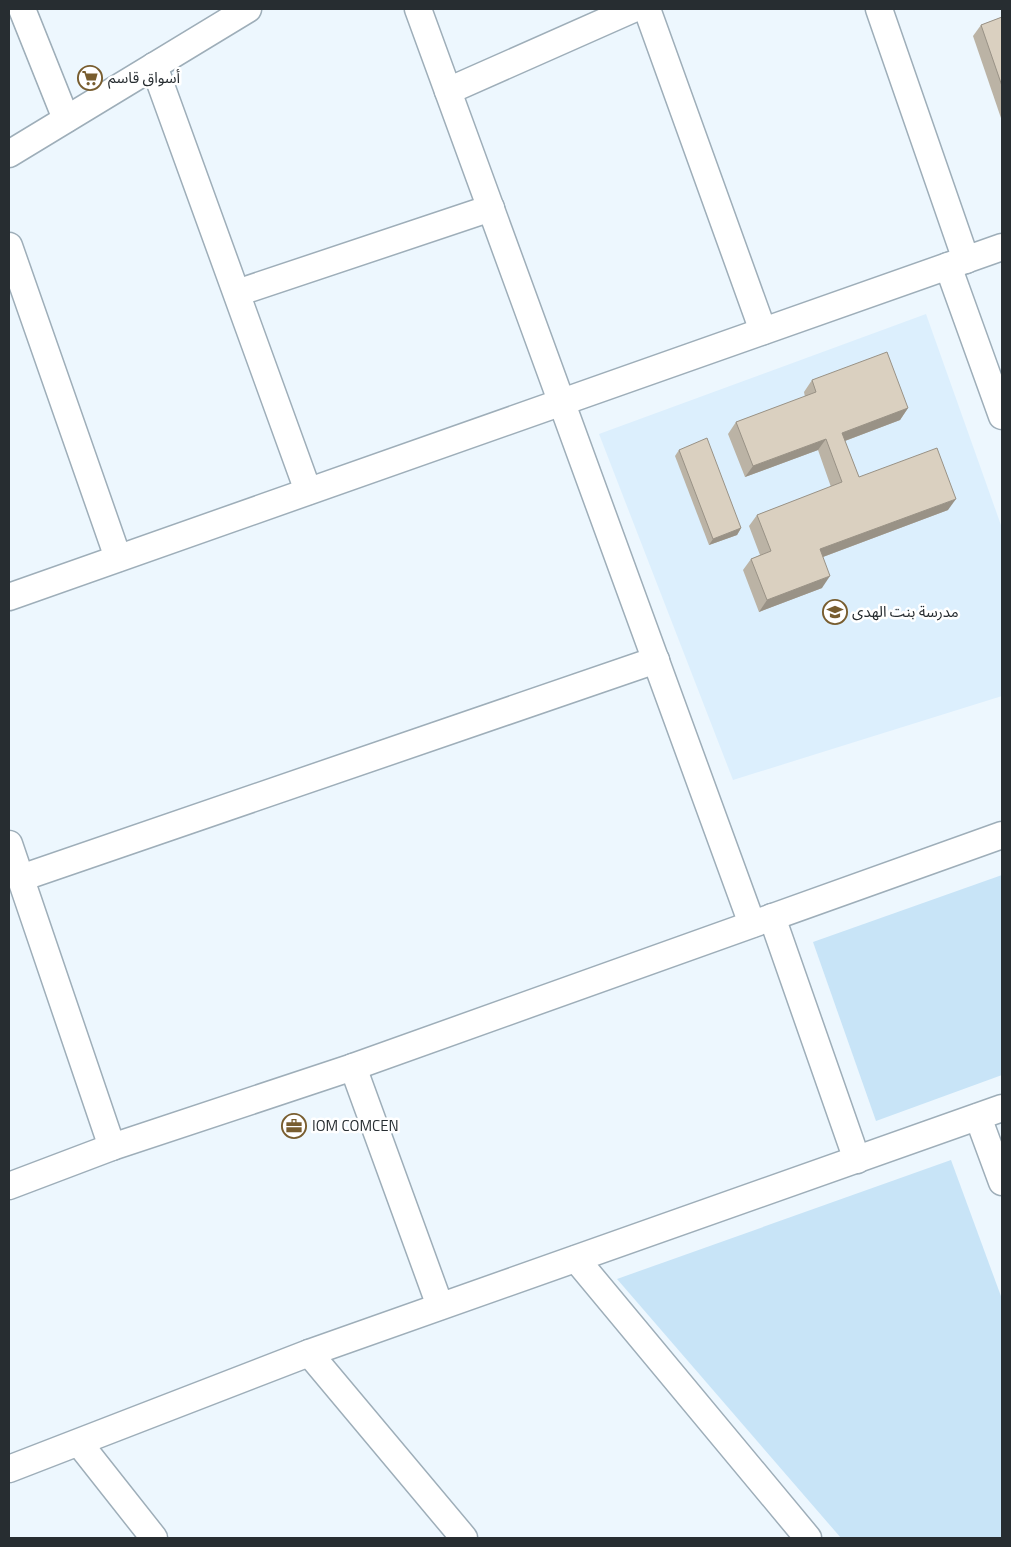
<svg xmlns="http://www.w3.org/2000/svg" width="1011" height="1547" font-family="'Titillium Web','Noto Sans Arabic',sans-serif">
<style>
.built{fill:#dceffd}
.green{fill:#c8e4f7}
.lines{fill:none;stroke-linecap:round;stroke-linejoin:round}
.minor-casing{stroke:#9eaeb9;stroke-width:29}
.minor{stroke:#fff;stroke-width:26}
.wall{fill:#bbb3a5}
.shaded-wall{fill:#999286}
.building{fill:#dad0c0;stroke:#999286}
.labels{text-anchor:middle;stroke-width:5;stroke-linejoin:round;paint-order:stroke}
.poi-label{font-size:15px;fill:#272d31;stroke:#fff;text-anchor:start}
</style>
<rect width="100%" height="100%" fill="#edf7fe"/>
<polygon class="built" points="926,314 1002,528 1002,696 733,780 599,434"/>
<g class="green">
<polygon points="1002,875 1002,1075 876,1121 813,942"/>
<polygon points="951,1160 1002,1299 1002,1538 841,1538 617,1279"/>
</g>
<g class="lines">
<defs>
<g id="minor">
<polyline points="22,9 66,119"/>
<polyline points="418,9 752,924"/>
<polyline points="647,9 763,331"/>
<polyline points="879,9 966,260"/>
<polyline points="154,66 308,491"/>
<polyline points="448,91 633,9"/>
<polyline points="9,154 248,9"/>
<polyline points="9,246 118,558"/>
<polyline points="948,266 1002,416"/>
<polyline points="237,293 491,208"/>
<polyline points="9,597 1002,247"/>
<polyline points="9,844 112,1147"/>
<polyline points="21,878 656,660"/>
<polyline points="772,917 857,1160"/>
<polyline points="353,1067 440,1306"/>
<polyline points="978,1117 1002,1182"/>
<polyline points="9,1186 112,1147 353,1067 1002,835"/>
<polyline points="576,1259 808,1538"/>
<polyline points="309,1353 464,1538"/>
<polyline points="79,1443 154,1538"/>
<polyline points="9,1469 309,1353 1002,1108"/>
</g>
</defs>
<use href="#minor" class="minor-casing"/>
<use href="#minor" class="minor"/>
</g>
<g class="wall">
<polygon points="1002,17 1002,121 973,36 981,25"/>
<polygon points="812,380 908,408 900,420 845,441 859,477 948,510 823,557 822,588 759,612 743,570 751,559 760,555 749,526 757,515 831,487 818,450 745,477 728,434 736,422 805,397 804,392"/>
<polygon points="679,450 741,528 737,535 709,545 675,456"/>
</g>
<g class="shaded-wall">
<polygon points="908,408 900,420 834,445 842,433"/>
<polygon points="826,439 818,450 745,477 753,466"/>
<polygon points="956,499 948,510 812,561 820,549"/>
<polygon points="741,528 737,535 709,545 713,539"/>
<polygon points="830,576 822,588 759,612 767,600"/>
</g>
<g class="building">
<polygon points="1002,17 1002,86 981,25"/>
<polygon points="887,352 908,408 842,433 859,477 937,448 956,499 820,549 830,576 767,600 751,559 771,551 757,515 842,482 826,439 753,466 736,422 816,392 812,380"/>
<polygon points="707,438 741,528 713,539 679,450"/>
</g>
<defs>
<symbol id="supermarket-ring" viewBox="-11 -11 22 22"><circle r="9.5" fill="#fff" stroke="#785d2f" stroke-width="1.5"/><path d="M-6-5.5h2.5l.6 2H6L4.5 2H-2.5L-4.4-4H-6ZM-1.5 3.2a1.3 1.3 0 1 0 .1 0ZM3 3.2a1.3 1.3 0 1 0 .1 0Z" fill="#785d2f"/></symbol>
<symbol id="school-ring" viewBox="-11 -11 22 22"><circle r="9.5" fill="#fff" stroke="#785d2f" stroke-width="1.5"/><path d="M0-5L7-2L0 1L-7-2ZM-4 1L0 2.5L4 1V4Q0 6-4 4Z" fill="#785d2f"/></symbol>
<symbol id="office-ring" viewBox="-11 -11 22 22"><circle r="9.5" fill="#fff" stroke="#785d2f" stroke-width="1.5"/><path d="M-6-3h4V-5.5h4V-3h4V5H-6ZM-1-4.5V-3h2v-1.5ZM-6 0V1H6V0Z" fill="#785d2f"/></symbol>
</defs>
<g fill-rule="evenodd">
<use href="#supermarket-ring" x="76" y="64" width="28" height="28"/>
<use href="#school-ring" x="821" y="598" width="28" height="28"/>
<use href="#office-ring" x="280" y="1112" width="28" height="28"/>
</g>
<g class="labels">
<g class="poi-label">
<text x="108" y="83">أسواق قاسم</text>
<text x="852" y="617">مدرسة بنت الهدی</text>
<text x="312" y="1131">IOM COMCEN</text>
</g>
</g>
<rect width="1011" height="1547" fill="none" stroke="#272d31" stroke-width="20"/>
</svg>
